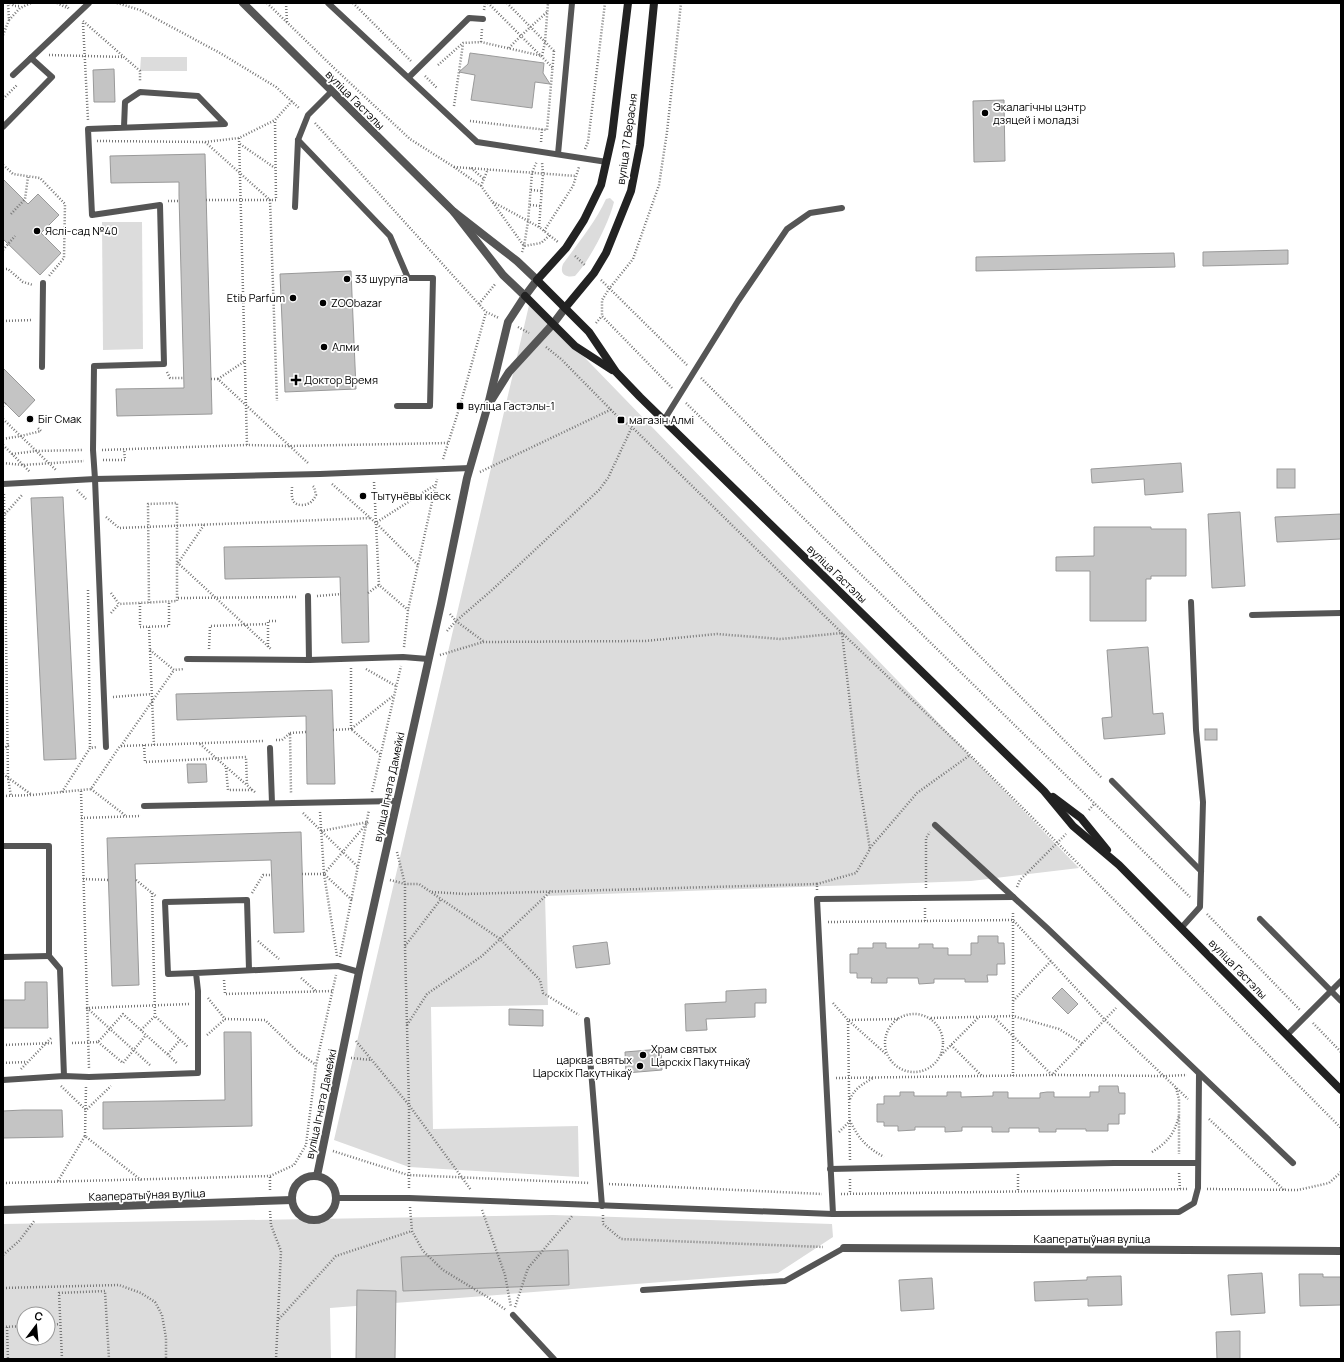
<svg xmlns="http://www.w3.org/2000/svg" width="1344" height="1362" font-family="Manrope,sans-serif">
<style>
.green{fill:#dcdcdc;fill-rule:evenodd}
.building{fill:#c4c4c4;stroke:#999}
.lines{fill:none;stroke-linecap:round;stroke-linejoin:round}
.path{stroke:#777;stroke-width:2.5;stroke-dasharray:1 2;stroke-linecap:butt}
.lane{stroke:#555;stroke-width:6}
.street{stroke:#555;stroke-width:8}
.secondary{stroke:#222;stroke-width:8}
.poi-dot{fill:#000;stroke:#fff;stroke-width:1.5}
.labels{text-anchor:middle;stroke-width:3.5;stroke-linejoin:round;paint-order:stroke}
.street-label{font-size:11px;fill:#000;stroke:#fff}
.poi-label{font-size:11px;fill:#000;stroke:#fff;text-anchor:start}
</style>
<rect width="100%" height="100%" fill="#fff"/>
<g class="green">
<polygon points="141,57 187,57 187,71 140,71"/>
<path d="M 610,198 L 614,202 C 609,223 590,260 575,276 C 566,278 559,274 563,264 C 578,243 595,223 606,199 Z"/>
<polygon points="102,222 142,222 143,349 103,350"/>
<polygon points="530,301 1079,868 971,881 545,896 548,1005 431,1007 433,1129 578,1126 579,1177 409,1167 334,1140"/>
<path d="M 553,1215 L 832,1224 L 833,1237 L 778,1273 L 330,1308 L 331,1359 L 3,1359 L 3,1224 ZM 24,1314 L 48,1314 L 48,1338 L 24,1338 Z"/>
</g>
<g class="building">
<polygon points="470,53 544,63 543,73 550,84 535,82 532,108 471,100 475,75 459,72 468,64"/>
<polygon points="114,69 115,102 94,102 93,70"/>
<polygon points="1004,100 1005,161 974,162 973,101"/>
<polygon points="205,154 212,414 117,416 116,389 184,388 179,195 179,182 111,183 110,156"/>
<polygon points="3,179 28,204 38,194 59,215 41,233 61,253 40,275 3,239"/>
<polygon points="1288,250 1288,264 1203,266 1203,252"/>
<polygon points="1174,253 1175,267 976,271 976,257"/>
<polygon points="351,271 356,389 285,392 280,274"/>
<polygon points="3,368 35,400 19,417 3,401"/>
<polygon points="1181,463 1183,492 1145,495 1144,479 1092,483 1091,469"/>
<rect x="1277" y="469" width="18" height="19"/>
<polygon points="63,497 76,759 44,760 31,498"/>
<polygon points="1240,512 1245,586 1212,588 1208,514"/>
<polygon points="1341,514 1341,539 1277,542 1275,517"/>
<polygon points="1094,527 1151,527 1151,529 1186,529 1186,576 1151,576 1151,579 1146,579 1146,621 1090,621 1090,571 1056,571 1056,557 1094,556"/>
<polygon points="367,545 369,642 342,643 340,577 225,579 224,547"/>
<polygon points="1148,647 1153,714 1163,713 1165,734 1104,739 1102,718 1112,717 1107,650"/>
<polygon points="332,690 335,784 307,784 306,716 177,720 176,694"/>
<rect x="1205" y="729" width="12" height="11"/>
<polygon points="187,764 206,764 207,782 188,783"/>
<polygon points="301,832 304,932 274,933 271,860 135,864 139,985 112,986 107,838"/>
<polygon points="978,936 998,936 998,943 1004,943 1005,964 997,964 997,975 987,975 988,982 965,982 965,979 934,979 934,983 919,984 918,978 887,978 887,983 871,983 872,978 857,978 857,973 850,973 850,954 858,954 858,948 873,948 873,943 886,943 886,948 919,948 919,944 933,944 933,948 948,948 948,955 971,955 971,943 978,943"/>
<polygon points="607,942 610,964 576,968 573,946"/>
<polygon points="25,982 47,982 48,1028 3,1028 3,1000 25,1000"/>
<polygon points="1062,988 1078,1004 1068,1014 1052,998"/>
<polygon points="766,989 766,1003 755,1003 755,1017 706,1019 707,1030 686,1031 685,1004 726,1002 726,991"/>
<polygon points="509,1009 543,1010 543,1026 509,1025"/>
<polygon points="224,1032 251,1032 252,1126 103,1129 103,1102 225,1100"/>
<polygon points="661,1049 662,1070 626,1073 625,1052"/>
<polygon points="1099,1086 1118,1086 1119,1093 1125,1093 1125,1114 1119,1114 1119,1124 1108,1124 1108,1131 1086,1131 1086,1129 1056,1129 1056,1132 1039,1132 1039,1128 1009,1128 1009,1132 992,1132 992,1127 962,1127 962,1131 945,1132 945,1127 915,1127 915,1130 898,1131 898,1126 884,1126 884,1122 877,1122 877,1104 884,1104 884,1096 900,1096 900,1092 914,1092 914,1096 947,1096 947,1092 961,1092 961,1097 993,1096 993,1092 1008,1092 1008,1098 1040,1098 1040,1093 1047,1092 1054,1092 1054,1097 1090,1097 1090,1092 1099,1092"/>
<polygon points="23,1110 62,1110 63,1137 3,1138 3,1111"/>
<polygon points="568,1250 569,1285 403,1291 401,1257"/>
<polygon points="1262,1273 1265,1313 1231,1315 1228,1275"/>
<polygon points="1299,1274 1323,1274 1323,1277 1341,1277 1341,1305 1300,1306"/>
<polygon points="1121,1276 1122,1305 1088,1306 1088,1299 1035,1301 1034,1282 1087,1280 1087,1277"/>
<polygon points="932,1278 934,1309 901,1311 899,1280"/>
<polygon points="357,1290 396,1291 395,1359 356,1359"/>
<polygon points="1240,1331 1240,1359 1217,1359 1216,1332"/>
</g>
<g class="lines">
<g class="path">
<polyline points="10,3 14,6 21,6"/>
<polyline points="57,3 67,8"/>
<polyline points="64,3 69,9"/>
<polyline points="117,3 140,10 220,53 276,87 300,109"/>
<polyline points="267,3 334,68 410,139 454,167 481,186 524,246 541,243 550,235"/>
<polyline points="286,3 287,22"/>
<polyline points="353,3 411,61"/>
<polyline points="488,3 553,68"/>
<polyline points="507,3 555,52"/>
<polyline points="484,10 485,3"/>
<polyline points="9,20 20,8 31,3"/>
<polyline points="83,21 140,71 140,82"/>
<polyline points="83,23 88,120"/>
<polyline points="3,35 9,20 8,3"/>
<polyline points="481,42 482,29"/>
<path d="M 509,48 C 521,35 534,24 547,12"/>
<polyline points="49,55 124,57"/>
<polyline points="438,65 463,43 481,42 542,56 545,42 548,3"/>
<polyline points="425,76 437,88"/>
<polyline points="3,99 17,85"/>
<polyline points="454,106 463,44"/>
<polyline points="470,121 547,130 554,51"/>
<polyline points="315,123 486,312 499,318"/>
<polyline points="239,138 247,445"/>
<polyline points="97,141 205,142 239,138 275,120 292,101"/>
<polyline points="205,142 270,200 277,401"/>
<polyline points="541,142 542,129"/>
<polyline points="240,144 275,168"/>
<polyline points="585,149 588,142 605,3"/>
<polyline points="3,165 13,174 40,178 65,204 64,258 49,276"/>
<polyline points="454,167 576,176"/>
<polyline points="471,168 484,179"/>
<polyline points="481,186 488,169"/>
<polyline points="531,190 542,191"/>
<polyline points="206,200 276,200 275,120"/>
<polyline points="168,201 179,201"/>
<polyline points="493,202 539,227 558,242"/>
<polyline points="530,205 541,206"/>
<polyline points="11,214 25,199 28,177"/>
<polyline points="539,227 543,174 542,162"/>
<polyline points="544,231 573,186 579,167"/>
<polyline points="3,250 15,236"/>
<polyline points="522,252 524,246 528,222 532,173 537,161"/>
<polyline points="575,256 586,266"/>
<polyline points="3,269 8,269 23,282 33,285"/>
<polyline points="601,280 687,365"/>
<polyline points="479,304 496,283"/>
<polyline points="3,321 32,320"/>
<polyline points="596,323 602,316"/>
<polyline points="518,327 529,333"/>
<polyline points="546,347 561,359 621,420 632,427 842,633 970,755 1341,1128"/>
<polyline points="167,372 170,378 184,378"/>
<polyline points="701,378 1102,778"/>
<polyline points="211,379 218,379 309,464"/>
<polyline points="218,379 245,361"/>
<polyline points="672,388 602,316 602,300 609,289 633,259 659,185 667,132 681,3"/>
<polyline points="686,403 1190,897"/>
<polyline points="3,406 6,403"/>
<polyline points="3,419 57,471"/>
<polyline points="3,439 21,436 41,431 37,427"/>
<polyline points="3,445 30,472"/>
<polyline points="102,450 247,445 290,446 448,443"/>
<polyline points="12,454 36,451 83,450"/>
<polyline points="443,459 460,406 486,312"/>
<polyline points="103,460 125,460 124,449"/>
<polyline points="3,463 23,465 84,461"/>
<polyline points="480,472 612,409"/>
<polyline points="374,482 379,585 408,610"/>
<polyline points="332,484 376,523 418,565"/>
<path d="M 292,487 C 292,490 291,496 293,500 C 295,507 308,506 312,501 C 314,499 315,497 316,495 L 314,487 L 312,485"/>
<polyline points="77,490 86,499"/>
<polyline points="4,494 8,778 11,796"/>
<polyline points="5,514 23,494"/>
<polyline points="106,517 119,528 371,518"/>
<polyline points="377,522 435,485"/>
<polyline points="204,525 178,563 271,649"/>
<polyline points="88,590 90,748"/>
<polyline points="111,593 119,604 177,601 177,503 148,504 149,603"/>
<polyline points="368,593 379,585"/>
<polyline points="317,596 341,594"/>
<polyline points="178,598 298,597"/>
<polyline points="140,603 140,627 169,626 169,602"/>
<polyline points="111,613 119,604"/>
<polyline points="450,614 456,621 483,641"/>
<polyline points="149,627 154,745"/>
<polyline points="447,631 456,621 491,591 599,490 608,478 632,427"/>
<polyline points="268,647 268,621 278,621"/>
<polyline points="404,647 408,610 437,479"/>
<polyline points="209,649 210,626 268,624"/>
<polyline points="150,650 174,670 184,669"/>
<polyline points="440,655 483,642 645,641 717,634 781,639 842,633 858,773 870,849 856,873 817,884 817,890"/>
<polyline points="366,669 396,686"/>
<polyline points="113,697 152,694"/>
<polyline points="333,730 351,729 351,668"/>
<polyline points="290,733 306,732"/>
<polyline points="276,740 282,740 290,733 291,793"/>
<polyline points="200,744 256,793"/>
<polyline points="144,745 145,762 246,757 247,785"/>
<polyline points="121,746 263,741"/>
<polyline points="121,746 174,670"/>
<polyline points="3,749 9,745"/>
<polyline points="380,754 351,729 393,696"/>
<polyline points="226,768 228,790 252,790"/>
<polyline points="3,774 32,795"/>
<polyline points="91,789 126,816"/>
<polyline points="81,791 89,1068"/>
<polyline points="62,792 90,748 97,747"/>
<polyline points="372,792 401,666"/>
<polyline points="3,796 32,795 91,789 120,746"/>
<polyline points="1089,810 1095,803"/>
<polyline points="320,812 324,874 337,956"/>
<polyline points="303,813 358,867"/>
<polyline points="81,818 141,816"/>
<polyline points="321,831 368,822 324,874 352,900"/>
<polyline points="870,848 917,793 970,755"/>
<polyline points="397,852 405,884 405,947 409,1105 409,1188"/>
<polyline points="302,874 324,874"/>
<polyline points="83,879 109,880"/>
<polyline points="136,880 157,897"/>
<polyline points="390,880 405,884 419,884 500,939 540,980 543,993 579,1015"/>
<polyline points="1017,887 1020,880 1066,834"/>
<polyline points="926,888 926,838 930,832"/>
<polyline points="432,892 466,894 817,884"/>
<polyline points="152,893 155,1016"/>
<polyline points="252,893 263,875 272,875"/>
<polyline points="1207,914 1300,1010"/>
<polyline points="925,921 925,907"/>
<polyline points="828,922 1013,920 1105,1020 1188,1099"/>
<polyline points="258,941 279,959"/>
<polyline points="405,946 441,899"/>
<polyline points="340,957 369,810"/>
<polyline points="301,978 316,991"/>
<polyline points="224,980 225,994 333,991"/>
<polyline points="208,998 225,1019 265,1020 298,1052 316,1065"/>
<polyline points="1013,1001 1051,961"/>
<polyline points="833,1003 848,1020 886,1054"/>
<circle cx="914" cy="1043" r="29"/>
<polyline points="994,1017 1052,1075 1116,1008"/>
<polyline points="931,1018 1013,1016 1059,1029 1083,1044"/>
<polyline points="1313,1023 1341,1052"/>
<polyline points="407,1025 427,994 482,956 551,891"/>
<polyline points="141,1030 155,1016 188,1047"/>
<polyline points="207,1035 225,1019"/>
<polyline points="356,1041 409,1105 471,1190"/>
<polyline points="98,1042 123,1063 146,1035"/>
<polyline points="72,1043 98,1042 123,1014 178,1064"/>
<polyline points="3,1045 53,1043"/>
<polyline points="951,1045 982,1076"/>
<polyline points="168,1054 180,1040"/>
<polyline points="941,1055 978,1018"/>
<polyline points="351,1058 372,1060"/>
<polyline points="3,1063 26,1062"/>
<polyline points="150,1065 87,1008 189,1004"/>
<polyline points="21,1069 52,1037"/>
<polyline points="1013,1076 1013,911"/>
<polyline points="836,1078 1052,1075 1165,1076 1187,1075"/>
<polyline points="61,1086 86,1110 111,1086"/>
<polyline points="1176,1088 1179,1099 1179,1154"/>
<path d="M 850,1099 C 855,1088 863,1084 873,1078"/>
<polyline points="1209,1119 1284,1190"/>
<path d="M 839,1132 L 850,1121 C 859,1139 866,1147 884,1157"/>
<polyline points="85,1136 86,1087"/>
<polyline points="333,1151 408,1175 590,1183"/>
<path d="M 1152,1152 C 1168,1142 1174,1134 1179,1116"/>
<polyline points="850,1160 848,1020 898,1019"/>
<polyline points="1179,1173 1180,1189"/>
<polyline points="1018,1174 1018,1191"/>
<polyline points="850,1179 850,1194"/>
<polyline points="58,1181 85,1136 141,1180"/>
<polyline points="3,1183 270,1176 294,1165 306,1145 316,1065 336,975"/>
<polyline points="609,1184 822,1194"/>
<polyline points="1207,1189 1298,1190 1329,1183 1341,1172"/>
<polyline points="270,1190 270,1176"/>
<polyline points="841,1194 1188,1189"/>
<polyline points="410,1207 412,1231 423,1251 443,1270 489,1298 506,1310"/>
<polyline points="482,1210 505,1275 511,1307"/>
<polyline points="270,1211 271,1225 281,1251 276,1359"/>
<polyline points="603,1215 603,1224 621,1239 823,1247"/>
<polyline points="3,1255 19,1241 35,1220"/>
<polyline points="3,1288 119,1285 141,1293 155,1302 162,1315 166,1338 166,1359"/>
<polyline points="515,1307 528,1268 573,1215"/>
<polyline points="279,1319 336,1256 412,1231"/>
<polyline points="48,1325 60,1324"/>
<polyline points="3,1327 24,1326"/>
<polyline points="7,1327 8,1359"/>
<polyline points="62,1359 59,1293 105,1291 109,1359"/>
</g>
<g class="lane">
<polyline points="328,3 477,142 607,162"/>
<polyline points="13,75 89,3"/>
<polyline points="409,77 469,18 483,19"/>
<polyline points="3,127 52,77 31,58"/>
<polyline points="298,140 390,236 408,278"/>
<polyline points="558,154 572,3"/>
<polyline points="295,207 298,140 308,115 331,92"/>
<polyline points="396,278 433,278 430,406 397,406"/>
<polyline points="42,367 43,283"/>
<polyline points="664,420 738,301 787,229 810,213 842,208"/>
<polyline points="3,484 95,479 320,474 470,468"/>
<polyline points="308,596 309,660"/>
<polyline points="1252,615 1341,613"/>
<polyline points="187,659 309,660 403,657 428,659"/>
<polyline points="106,747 95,479 93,450 94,366 164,364 160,205 92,215 88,129 225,124 198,96 140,92 125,102 124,127"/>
<polyline points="270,748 272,803"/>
<polyline points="1112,781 1201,871"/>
<polyline points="144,806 397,801"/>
<polyline points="935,825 1047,928 1293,1163"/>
<polyline points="3,846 49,846 49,956 60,969 64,1076"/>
<polyline points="1260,919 1341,1001"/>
<polyline points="1182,927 1200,907 1203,802 1196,730 1191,602"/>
<polyline points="3,957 49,956"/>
<polyline points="196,973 168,974 165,902 247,900 249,970"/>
<polyline points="587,1020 602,1206"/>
<polyline points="1287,1035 1341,981"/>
<polyline points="3,1080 64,1076 89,1077 198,1073 198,991 196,973 338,966 359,972"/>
<polyline points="830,1169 1114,1163 1198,1163"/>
<polyline points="336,1198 409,1198 833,1214 1179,1212 1194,1203 1198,1188 1199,1074"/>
<polyline points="833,1214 817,899 1013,897"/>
<polyline points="643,1290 785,1281 844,1248"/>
<polyline points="513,1315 554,1359"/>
</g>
<g class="street">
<polyline points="243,3 454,212 503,275 525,296"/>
<polyline points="492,399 509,372 553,324 565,308"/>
<polyline points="317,1176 359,972 441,604 467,478 488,405 508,322 525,296 537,280 517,261 454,212"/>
<circle cx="314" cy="1198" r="22"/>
<polyline points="3,1210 292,1200"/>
<polyline points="844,1248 1341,1251"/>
</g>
<g class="secondary">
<polyline points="628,3 612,136 601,185 584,220 566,248 537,280 589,332 616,372 640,397 1044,791 1073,826 1119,865 1341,1090"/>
<polyline points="525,296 575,346 612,370"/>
<polyline points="565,308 594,273 606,253 631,191 640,145 654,3"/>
<polyline points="1053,797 1081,818 1107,850"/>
</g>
</g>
<g class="poi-dot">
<circle cx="985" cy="113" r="4"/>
<circle cx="37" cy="231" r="4"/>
<circle cx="347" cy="279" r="4"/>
<circle cx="293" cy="298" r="4"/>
<circle cx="323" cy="303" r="4"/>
<circle cx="324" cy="347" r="4"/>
<path d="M294 374h4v4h4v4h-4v4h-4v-4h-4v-4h4z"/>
<rect x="456" y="402" width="8" height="8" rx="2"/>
<circle cx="30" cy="419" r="4"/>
<rect x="617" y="416" width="8" height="8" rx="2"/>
<circle cx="363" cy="496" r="4"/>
<circle cx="643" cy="1055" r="4"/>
<circle cx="640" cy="1066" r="4"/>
</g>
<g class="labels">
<g class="street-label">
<text transform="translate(355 100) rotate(45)" y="4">вуліца Гастэлы</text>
<text transform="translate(627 139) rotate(-82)" y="4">вуліца 17 Верасня</text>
<text transform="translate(837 574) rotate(44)" y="4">вуліца Гастэлы</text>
<text transform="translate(389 787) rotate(-78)" y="4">вуліца Ігната Дамейкі</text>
<text transform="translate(1238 969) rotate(46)" y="4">вуліца Гастэлы</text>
<text transform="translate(321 1104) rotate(-78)" y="4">вуліца Ігната Дамейкі</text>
<text transform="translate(147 1195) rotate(-2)" y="4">Кааператыўная вуліца</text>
<text x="1092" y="1243">Кааператыўная вуліца</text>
</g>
<g class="poi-label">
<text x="993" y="111">Экалагічны цэнтр<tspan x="993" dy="13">дзяцей і моладзі</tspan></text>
<text x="45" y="235">Яслі-сад №40</text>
<text x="355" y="283">33 шурупа</text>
<text x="285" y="302" text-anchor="end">Etib Parfum</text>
<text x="331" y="307">ZOObazar</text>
<text x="332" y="351">Алми</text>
<text x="304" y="384">Доктор Время</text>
<text x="468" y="410">вуліца Гастэлы-1</text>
<text x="38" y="423">Біг Смак</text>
<text x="629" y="424">магазін Алмі</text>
<text x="371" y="500">Тытунёвы кіёск</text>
<text x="651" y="1053">Храм святых<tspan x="651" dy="13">Царскіх Пакутнікаў</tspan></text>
<text x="632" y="1064" text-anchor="end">царква святых<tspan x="632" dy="13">Царскіх Пакутнікаў</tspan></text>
</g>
</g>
<rect width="1344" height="1362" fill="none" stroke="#000000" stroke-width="8"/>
<g transform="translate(36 1326) rotate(16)"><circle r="19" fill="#ffffff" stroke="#999999"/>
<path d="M0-3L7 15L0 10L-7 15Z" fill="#000000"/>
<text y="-6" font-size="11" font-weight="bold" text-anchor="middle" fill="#000000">С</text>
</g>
</svg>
